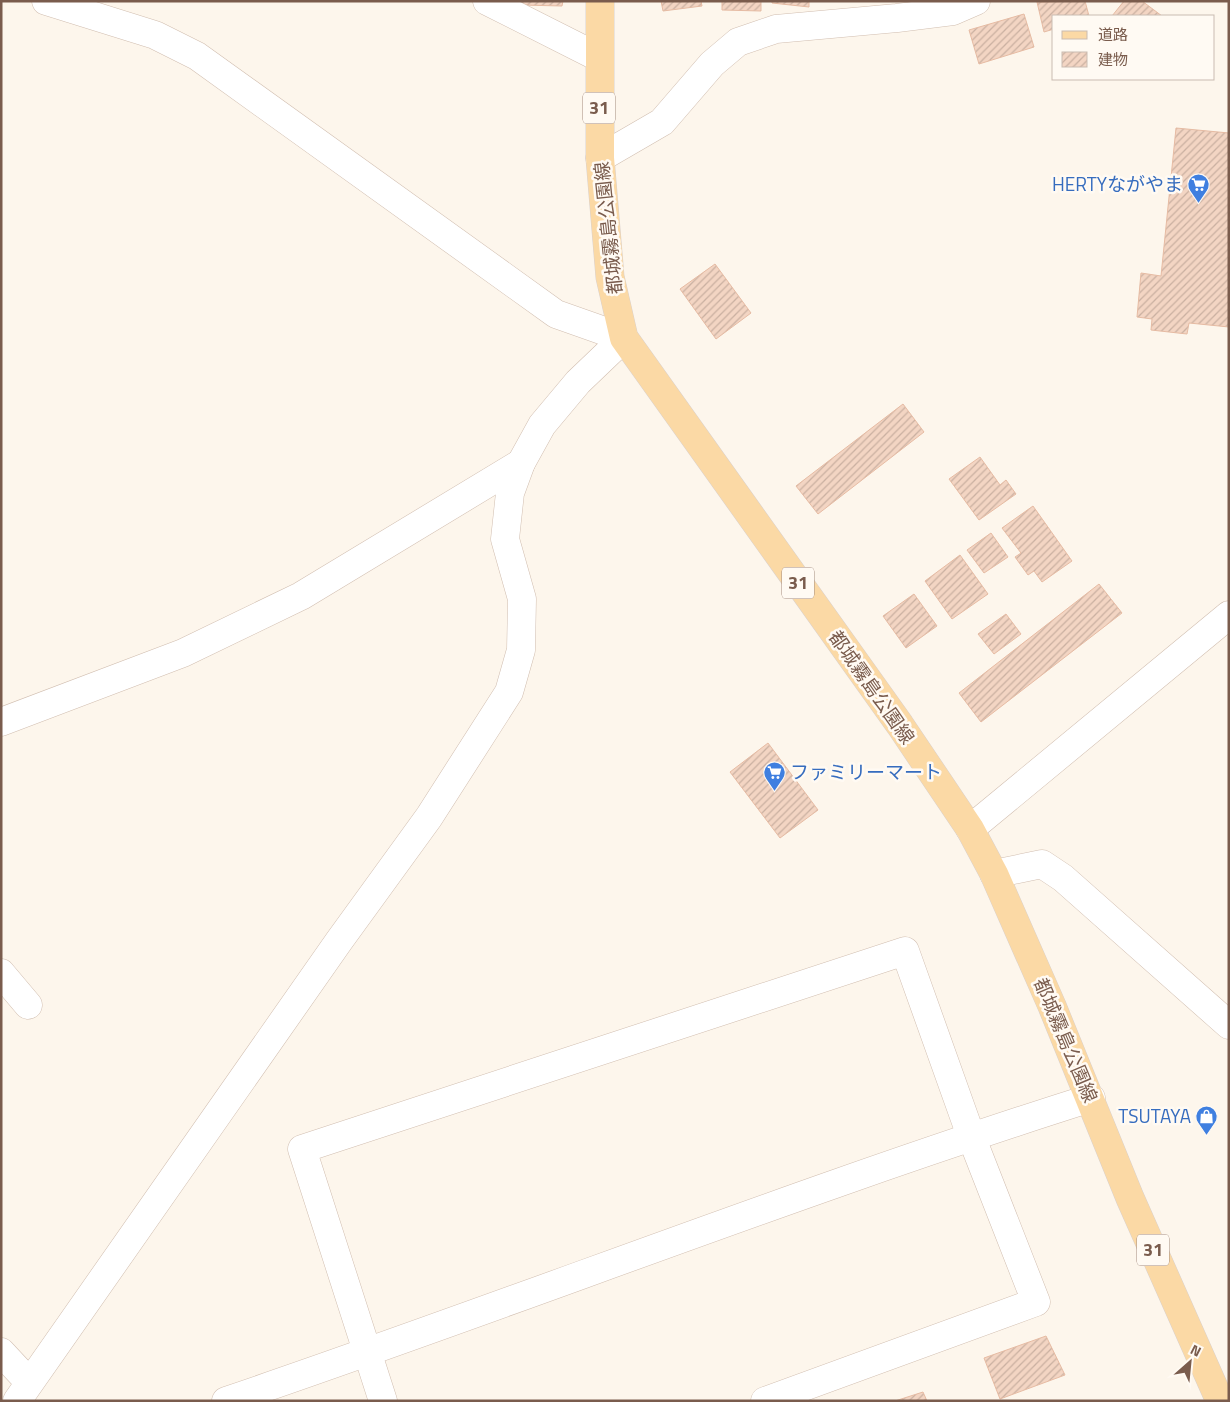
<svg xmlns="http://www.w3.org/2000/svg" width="1230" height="1402" font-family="'Titillium Web','Noto Sans JP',sans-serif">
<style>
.building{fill:url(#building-hatch);stroke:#e6bba3}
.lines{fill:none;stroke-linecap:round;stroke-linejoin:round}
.minor-casing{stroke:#d1beb0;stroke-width:29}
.tertiary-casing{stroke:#d1beb0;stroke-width:29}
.primary-casing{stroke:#dad1cd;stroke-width:29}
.minor{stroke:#fff;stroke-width:28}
.tertiary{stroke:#fff;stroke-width:28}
.primary{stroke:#fbd9a5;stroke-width:28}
.labels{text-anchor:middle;stroke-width:5;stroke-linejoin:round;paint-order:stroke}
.shield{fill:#fffaf3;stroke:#a28b7f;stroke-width:1}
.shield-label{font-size:18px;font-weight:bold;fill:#7a5c4d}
.shop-label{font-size:19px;fill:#366cbe;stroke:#fffaf3;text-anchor:end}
.street-label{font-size:19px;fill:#7a5c4d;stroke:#fffaf3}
</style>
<defs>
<pattern id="building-hatch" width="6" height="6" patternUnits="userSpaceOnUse" patternTransform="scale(1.25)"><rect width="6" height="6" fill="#f3d5c3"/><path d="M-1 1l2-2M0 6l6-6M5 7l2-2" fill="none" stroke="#cab0a1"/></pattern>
</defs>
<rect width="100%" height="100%" fill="#fdf6ec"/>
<g class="building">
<polygon points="521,1 563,1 562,6 521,5"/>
<polygon points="661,1 701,1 702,6 663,11"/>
<polygon points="722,1 761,1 761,11 722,10"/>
<polygon points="772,1 809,1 809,7 772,3"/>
<polygon points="1085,1 1089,16 1054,16 1054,29 1044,32 1037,2"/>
<polygon points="1124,1 1142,1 1162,16 1112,16"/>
<polygon points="1024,14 1034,47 979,64 969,30"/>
<polygon points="1176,128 1229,133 1229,327 1189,323 1187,334 1151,330 1152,319 1137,317 1141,273 1161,276"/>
<polygon points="715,264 751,313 716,339 680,289"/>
<polygon points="903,404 924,432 818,514 796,486"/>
<polygon points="980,457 1000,485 1006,480 1016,494 979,520 949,479"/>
<polygon points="1033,506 1072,561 1042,582 1034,571 1028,575 1015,557 1021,553 1002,528"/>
<polygon points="991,533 1008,557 984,573 967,550"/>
<polygon points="960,555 988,594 952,619 925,581"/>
<polygon points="1099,584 1122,613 981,722 959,693"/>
<polygon points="914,594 937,626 906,648 883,616"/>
<polygon points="1006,614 1021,634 994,654 978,634"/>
<polygon points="768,743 818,810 780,838 730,772"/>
<polygon points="1046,1336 1065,1375 1000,1399 984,1358"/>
<polygon points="923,1392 927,1401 895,1401"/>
</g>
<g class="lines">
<defs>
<g id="minor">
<polyline points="487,1 598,57"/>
<polyline points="600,158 662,122 712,64 738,42 776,29 897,18 953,11 976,1"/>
<polyline points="1,722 183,653 301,596 521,463"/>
<polyline points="970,829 1229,615"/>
<polyline points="994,874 1042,864 1063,878 1229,1025"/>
<polyline points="1,973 28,1005"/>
<polyline points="1,1352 29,1382"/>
<polyline points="17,1401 339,941 429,817 509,692 521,650 522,599 505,539 510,493 521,463 542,425 578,382 624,338 556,314 197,56 155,35 46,1"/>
<polyline points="383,1401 302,1149 905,951 971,1136 1036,1302 765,1401"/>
</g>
<path id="tertiary" d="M 226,1401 C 515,1303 800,1190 1091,1098"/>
<polyline id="primary" points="600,1 600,158 610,277 624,338 900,725 970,829 994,874 1052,1006 1130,1198 1220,1401"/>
</defs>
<use href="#minor" class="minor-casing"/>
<use href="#tertiary" class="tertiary-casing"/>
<use href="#primary" class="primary-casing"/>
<use href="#minor" class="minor"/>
<use href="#tertiary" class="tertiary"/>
<use href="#primary" class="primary"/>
</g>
<defs>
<symbol id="supermarket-pin" viewBox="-11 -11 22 30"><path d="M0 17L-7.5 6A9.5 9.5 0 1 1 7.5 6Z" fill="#3f7fe0" stroke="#fffaf3"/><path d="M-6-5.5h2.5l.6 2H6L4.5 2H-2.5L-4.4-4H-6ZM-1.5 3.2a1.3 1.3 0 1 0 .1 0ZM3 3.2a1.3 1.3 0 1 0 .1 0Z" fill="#fff"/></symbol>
<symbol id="shop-pin" viewBox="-11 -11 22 30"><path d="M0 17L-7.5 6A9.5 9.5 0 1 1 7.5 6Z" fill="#3f7fe0" stroke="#fffaf3"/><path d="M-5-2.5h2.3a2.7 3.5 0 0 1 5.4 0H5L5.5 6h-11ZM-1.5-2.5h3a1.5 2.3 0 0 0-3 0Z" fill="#fff"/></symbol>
</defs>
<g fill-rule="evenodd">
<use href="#supermarket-pin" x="1186" y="172" width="25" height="34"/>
<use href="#supermarket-pin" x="762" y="760" width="25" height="34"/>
<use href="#shop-pin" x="1194" y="1104" width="25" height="34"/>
</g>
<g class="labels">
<g class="shield">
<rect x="583" y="92.5" width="32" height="31" rx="4"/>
<rect x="782" y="567.5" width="32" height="31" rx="4"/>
<rect x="1137" y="1234.5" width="32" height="31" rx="4"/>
</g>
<g class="shield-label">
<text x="599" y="114">31</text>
<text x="798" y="589">31</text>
<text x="1153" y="1256">31</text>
</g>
<g class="shop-label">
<text x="1183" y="191">HERTYながやま</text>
<text x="790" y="779" text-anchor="start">ファミリーマート</text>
<text x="1191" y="1123">TSUTAYA</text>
</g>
<g class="street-label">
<text transform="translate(608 228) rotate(-96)" y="7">都城霧島公園線</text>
<text transform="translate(872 687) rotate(55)" y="7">都城霧島公園線</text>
<text transform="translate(1066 1040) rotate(67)" y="7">都城霧島公園線</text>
</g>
</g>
<rect width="1230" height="1402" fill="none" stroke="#7a5c4d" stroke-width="5"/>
<rect x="1052" y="15" width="162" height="65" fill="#fffaf3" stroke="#cabbb1"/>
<rect x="1062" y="31" width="25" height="8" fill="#fbd9a5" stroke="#cabbb1"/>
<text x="1098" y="40" font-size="15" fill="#7a5c4d">道路</text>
<rect x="1062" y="52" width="25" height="15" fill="url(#building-hatch)" stroke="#cabbb1"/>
<text x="1098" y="65" font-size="15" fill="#7a5c4d">建物</text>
<g transform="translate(1190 1362) rotate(27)" stroke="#fffaf3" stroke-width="4" paint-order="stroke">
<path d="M0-4L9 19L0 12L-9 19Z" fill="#7a5c4d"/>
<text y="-8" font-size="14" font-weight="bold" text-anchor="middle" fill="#7a5c4d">N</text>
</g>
</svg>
